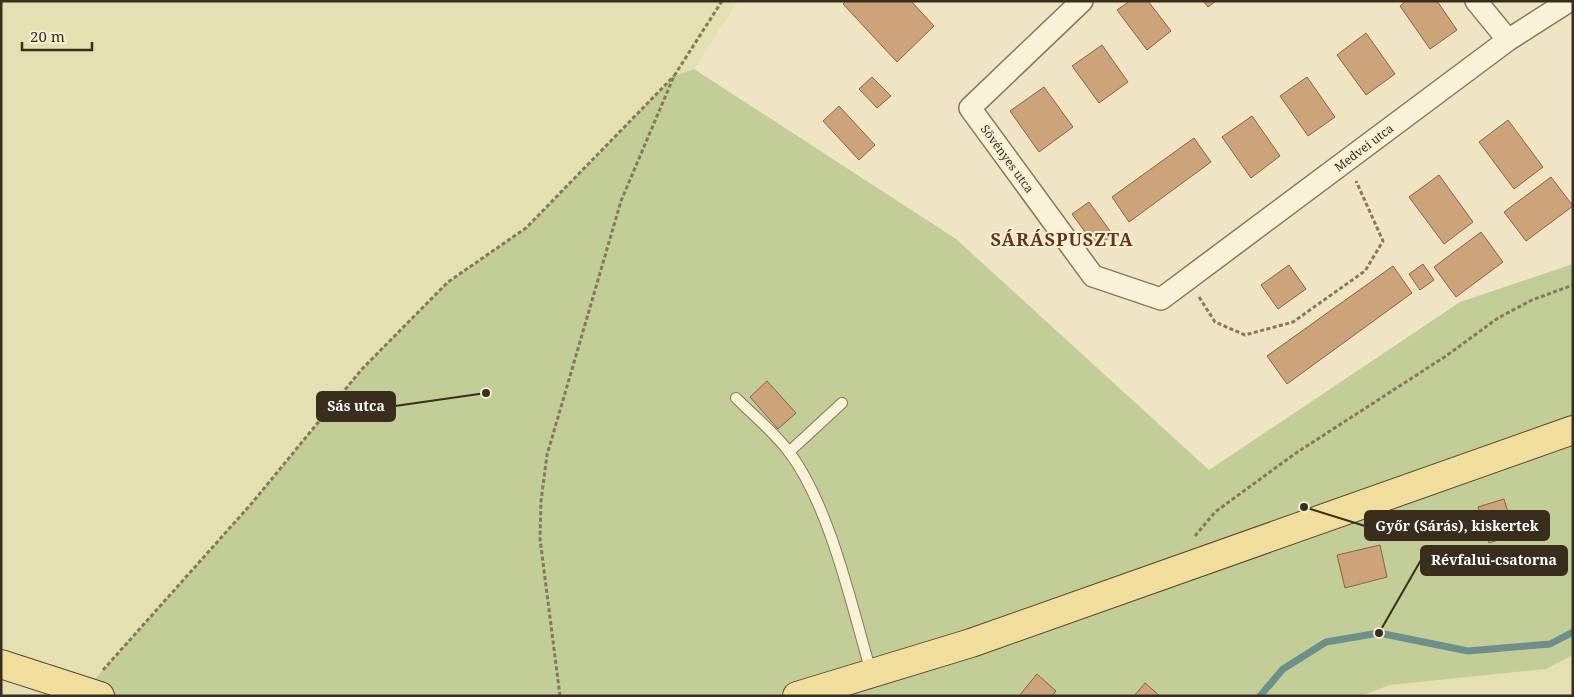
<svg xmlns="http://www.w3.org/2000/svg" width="1574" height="697" font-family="'Noto Serif',serif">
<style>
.farmland{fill:#e4e0b1}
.green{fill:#c2cd98}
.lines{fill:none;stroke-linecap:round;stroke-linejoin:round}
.stream{stroke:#6d908a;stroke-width:7}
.building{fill:#cda37a;stroke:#896340}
.service-casing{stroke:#89775a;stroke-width:12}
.minor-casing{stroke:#89775a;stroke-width:24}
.primary-casing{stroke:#57452f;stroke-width:30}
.path{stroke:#89775a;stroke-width:3;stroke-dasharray:4 2.5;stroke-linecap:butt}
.service{stroke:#f9f2d8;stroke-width:10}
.minor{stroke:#f9f2d8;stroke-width:21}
.primary{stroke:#f2de9c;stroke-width:28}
.labels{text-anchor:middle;stroke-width:4;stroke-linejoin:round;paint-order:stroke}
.street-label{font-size:12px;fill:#392e1e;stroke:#f6efd4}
.district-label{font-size:18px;font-weight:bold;letter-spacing:1px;fill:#66331d;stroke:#f6efd4}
.leader{fill:none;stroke:#392e1e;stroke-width:2}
.callout-dot{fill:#392e1e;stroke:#f6efd4;stroke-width:2}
.callout{fill:#392e1e;stroke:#392e1e;stroke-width:2}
.callout-label{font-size:14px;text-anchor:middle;font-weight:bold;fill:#fff}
</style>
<rect width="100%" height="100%" fill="#efe5c4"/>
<g class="farmland">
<polygon points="1,1 738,1 694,69 674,76 526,228 448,282 362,369 252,503 80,696 1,696"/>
<polygon points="1573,655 1573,696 1360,696 1390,685 1546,669"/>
</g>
<polygon class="green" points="694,69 956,239 1209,470 1460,302 1573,264 1573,655 1546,669 1390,685 1360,696 80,696 252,503 362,369 448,282 526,228 674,76"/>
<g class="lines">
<polyline class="stream" points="1260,696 1283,669 1326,642 1379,633 1468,651 1550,644 1573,632"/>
</g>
<g class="building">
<polygon points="846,1 911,1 934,26 897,62 843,4"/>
<polygon points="1130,1 1148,1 1171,31 1147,50 1117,10"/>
<polygon points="1203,1 1216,1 1208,7"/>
<polygon points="1406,1 1437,1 1457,30 1430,49 1400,6"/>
<polygon points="1366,33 1395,74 1366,95 1337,55"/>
<polygon points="1102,45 1128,82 1099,103 1072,66"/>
<polygon points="872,77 891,96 877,108 859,89"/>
<polygon points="1307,77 1335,117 1308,136 1280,96"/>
<polygon points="1044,87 1073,127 1039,152 1010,111"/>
<polygon points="839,106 875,145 859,160 823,121"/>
<polygon points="1252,116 1280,156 1251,178 1222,137"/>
<polygon points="1508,120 1543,167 1514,189 1479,142"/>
<polygon points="1194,138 1211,162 1129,222 1112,197"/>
<polygon points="1439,175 1473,222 1444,244 1409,197"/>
<polygon points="1551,177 1573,206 1526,241 1504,212"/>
<polygon points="1089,202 1113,235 1096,247 1072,214"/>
<polygon points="1481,232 1503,262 1456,297 1434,267"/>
<polygon points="1423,264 1434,280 1420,290 1409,274"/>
<polygon points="1289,265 1306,289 1278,309 1261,285"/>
<polygon points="1393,266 1412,293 1287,384 1267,356"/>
<polygon points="767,381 796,413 778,429 750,397"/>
<polygon points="1504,499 1515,535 1489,543 1478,507"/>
<polygon points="1380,545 1387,577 1345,588 1337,555"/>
<polygon points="1037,674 1056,691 1052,696 1019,696"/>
<polygon points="1145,683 1160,696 1134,696"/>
</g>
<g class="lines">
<defs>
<g id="service">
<path d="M 736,398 C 754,416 775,433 789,452 C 830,506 852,607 871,672"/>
<polyline points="789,452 842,403"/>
</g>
<g id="minor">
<polyline points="1082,1 970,108 1093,276 1161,299 1508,40 1569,1"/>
<polyline points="1476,1 1508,40"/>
</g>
<g id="primary">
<polyline points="1,664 100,696"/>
<polyline points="797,696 971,643 1573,430"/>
</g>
</defs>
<use href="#service" class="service-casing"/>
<use href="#minor" class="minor-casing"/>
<use href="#primary" class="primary-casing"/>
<g class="path">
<polyline points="1199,297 1215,322 1245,335 1293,322 1365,271 1383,241 1356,181"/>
<polyline points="1195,536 1215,512 1296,453 1446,356 1498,318 1532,300 1573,285"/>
<polyline points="103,670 252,503 362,369 448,282 526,228 674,76"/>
<polyline points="560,696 540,539 541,501 547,455 621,201 674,76 722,1"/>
</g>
<use href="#service" class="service"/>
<use href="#minor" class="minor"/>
<use href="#primary" class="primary"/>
</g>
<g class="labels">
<g class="street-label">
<text transform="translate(1364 148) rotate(-37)" y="4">Medvei utca</text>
<text transform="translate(1007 159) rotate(54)" y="4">Sövényes utca</text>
</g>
<g class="district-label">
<text x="1062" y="246">SÁRÁSPUSZTA</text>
</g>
</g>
<path class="leader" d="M486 393L395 406M1304 507L1365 526M1379 633L1421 560"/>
<g class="callout-dot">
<circle cx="486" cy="393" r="5"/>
<circle cx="1304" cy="507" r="5"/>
<circle cx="1379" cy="633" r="5"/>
</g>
<g class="callout">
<rect x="317" y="392" width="78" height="29" rx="5"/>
<rect x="1365" y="511" width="184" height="29" rx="5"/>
<rect x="1421" y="546" width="146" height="29" rx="5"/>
</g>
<g class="callout-label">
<text x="356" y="411">Sás utca</text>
<text x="1457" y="531">Győr (Sárás), kiskertek</text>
<text x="1494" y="565">Révfalui-csatorna</text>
</g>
<rect width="1574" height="697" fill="none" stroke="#392e1e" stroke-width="5"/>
<path d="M22 42v8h70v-8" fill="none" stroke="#392e1e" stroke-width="2.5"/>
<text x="30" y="42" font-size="15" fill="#392e1e" stroke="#f6efd4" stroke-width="4" paint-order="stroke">20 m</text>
</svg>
